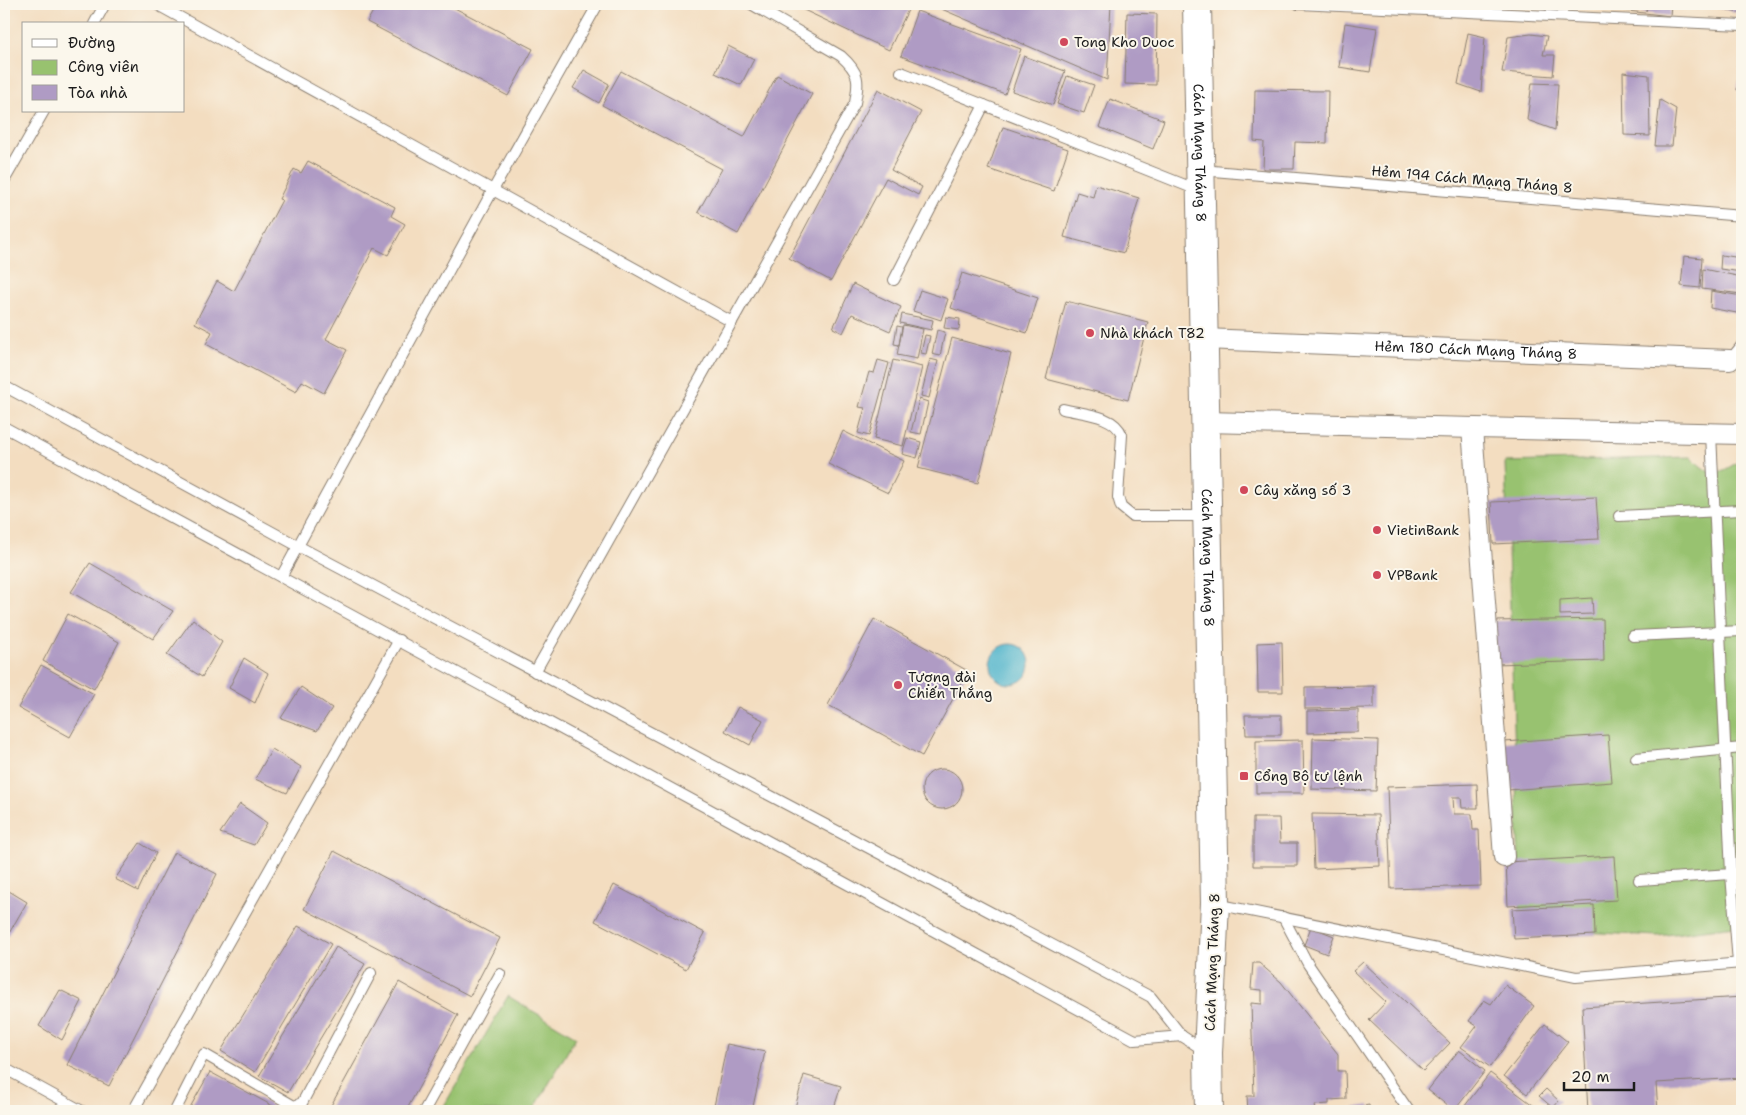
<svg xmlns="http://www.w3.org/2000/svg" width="1746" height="1115" font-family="'Shantell Sans',sans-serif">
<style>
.green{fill:#98c26f;stroke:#5a6f46}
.water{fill:#4bb2ca;stroke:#346773}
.building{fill:#af9bc4}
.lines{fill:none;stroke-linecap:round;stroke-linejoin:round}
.service-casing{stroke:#887c6e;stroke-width:12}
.minor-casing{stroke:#887c6e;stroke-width:22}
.trunk-casing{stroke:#887c6e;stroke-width:30}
.service{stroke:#fff;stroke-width:10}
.minor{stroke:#fff;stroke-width:20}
.trunk{stroke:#fff;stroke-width:28}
.poi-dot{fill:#d1495b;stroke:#fbf7ec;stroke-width:2}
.labels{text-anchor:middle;stroke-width:4;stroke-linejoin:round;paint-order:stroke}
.poi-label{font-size:14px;fill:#1c1c1c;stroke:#fbf7ec;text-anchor:start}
.street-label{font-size:14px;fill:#1c1c1c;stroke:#fbf7ec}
</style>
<rect width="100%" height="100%" fill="#fbf7ec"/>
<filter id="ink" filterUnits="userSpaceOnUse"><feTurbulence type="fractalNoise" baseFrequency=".02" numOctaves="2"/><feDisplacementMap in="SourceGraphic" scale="10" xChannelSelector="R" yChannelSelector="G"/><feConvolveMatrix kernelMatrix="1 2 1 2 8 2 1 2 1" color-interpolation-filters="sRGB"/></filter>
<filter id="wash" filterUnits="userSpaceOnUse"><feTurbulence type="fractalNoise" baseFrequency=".0096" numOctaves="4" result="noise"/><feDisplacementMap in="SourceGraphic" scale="20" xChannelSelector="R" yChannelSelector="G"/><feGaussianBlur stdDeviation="1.12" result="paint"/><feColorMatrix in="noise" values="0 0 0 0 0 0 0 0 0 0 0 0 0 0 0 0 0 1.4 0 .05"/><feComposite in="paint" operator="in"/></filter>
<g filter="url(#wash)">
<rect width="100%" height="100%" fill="#f3ddc0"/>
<g class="green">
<path d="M 1691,457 C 1708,474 1714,478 1736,463 L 1742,463 L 1742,925 L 1658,936 L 1521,929 L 1505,462 Z"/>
<polygon points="508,996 576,1037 533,1111 441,1111"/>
</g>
<circle class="water" cx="1010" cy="664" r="20"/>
<g id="blocks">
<g class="building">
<polygon points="377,4 447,4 533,49 508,96 367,22"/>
<polygon points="791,4 894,4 908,10 889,50"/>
<polygon points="930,4 1111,4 1107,80"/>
<polygon points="1546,4 1559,4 1558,11 1546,10"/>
<polygon points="1597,4 1647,4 1646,11 1648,4 1671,4 1670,16 1611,9"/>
<polygon points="1691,4 1713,4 1712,7 1691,6"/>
<polygon points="1720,4 1742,4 1742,14 1719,8"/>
<polygon points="917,11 1021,49 1005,94 901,56"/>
<polygon points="1127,13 1157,14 1156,85 1125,84"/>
<polygon points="1345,23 1377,28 1370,72 1339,67"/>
<polygon points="1468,33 1485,37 1481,92 1458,84"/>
<polygon points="1531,34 1547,36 1543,55 1555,55 1553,76 1502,72 1508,37"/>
<polygon points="728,46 754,59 741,85 715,73"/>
<polygon points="1024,56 1065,71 1053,105 1012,91"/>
<polygon points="1741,66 1742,66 1742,90 1737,90"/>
<polygon points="584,70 609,84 599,103 573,88"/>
<polygon points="621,71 744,137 777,75 812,94 738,234 698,212 722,169 602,105"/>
<polygon points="1623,72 1649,75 1650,136 1624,135"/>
<polygon points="1067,76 1094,85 1084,113 1057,104"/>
<polygon points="1532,83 1558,84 1555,130 1527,120"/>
<polygon points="878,89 921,112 891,170 922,187 918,195 886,178 831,281 789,258"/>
<polygon points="1255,90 1328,91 1327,143 1295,142 1294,169 1263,169 1264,142 1254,141"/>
<polygon points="1110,99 1164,120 1153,149 1099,127"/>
<polygon points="1660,100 1676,109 1672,146 1655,146"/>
<polygon points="1003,127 1068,149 1054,191 988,169"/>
<polygon points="308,161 395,207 391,216 405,224 388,255 374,248 326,339 347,350 324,393 302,381 296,392 206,344 212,332 195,323 217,281 234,291 282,200 279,199 294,169 301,173"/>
<polygon points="1096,185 1139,198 1124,253 1064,237 1077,192 1093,197"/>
<polygon points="1721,255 1742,258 1742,272 1720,269"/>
<polygon points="1684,256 1702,258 1700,288 1681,286"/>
<polygon points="1703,269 1742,277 1742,294 1702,289"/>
<polygon points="962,273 1038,298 1027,333 951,308"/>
<polygon points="853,284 901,307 890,331 852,314 843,333 833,328"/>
<polygon points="920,290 948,299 941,320 913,311"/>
<polygon points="1711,291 1742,296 1742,314 1710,308"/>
<polygon points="1066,301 1148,322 1128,400 1046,379"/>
<polygon points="902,314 933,320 931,330 900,323"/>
<polygon points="946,317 960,319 959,330 944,328"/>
<polygon points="903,325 923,329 917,359 897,355"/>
<polygon points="897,326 902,327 899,345 894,344"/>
<polygon points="937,330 945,332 940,356 932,354"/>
<polygon points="925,335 930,336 926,354 921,353"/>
<polygon points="952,338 1011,354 978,483 918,468"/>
<polygon points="930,359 938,361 929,398 921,396"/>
<polygon points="878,360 889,363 869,436 858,433 865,408 859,407 869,372 874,373"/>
<polygon points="893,360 922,367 903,446 874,439"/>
<polygon points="919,399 928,402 921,434 911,432"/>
<polygon points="843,431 904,461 888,493 828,464"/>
<polygon points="907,438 921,442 917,458 902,454"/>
<polygon points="1596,497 1599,539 1493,544 1491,502"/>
<polygon points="90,563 173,611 153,639 71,592"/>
<polygon points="1592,598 1593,614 1560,615 1560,600"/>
<polygon points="68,614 119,642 94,689 43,661"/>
<polygon points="193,619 222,642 202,677 167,655"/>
<polygon points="874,619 968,671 922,756 828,705"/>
<polygon points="1603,619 1604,661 1494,664 1493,621"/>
<polygon points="1282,642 1283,692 1258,692 1257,643"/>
<polygon points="244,658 268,673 255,703 229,688"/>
<polygon points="41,665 94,694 70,737 18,708"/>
<polygon points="1374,686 1374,708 1305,709 1305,687"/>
<polygon points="301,687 332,708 317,731 281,718"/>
<polygon points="738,707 763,720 750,745 725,731"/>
<polygon points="1358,710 1358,732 1307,733 1307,711"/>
<polygon points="1245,715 1281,715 1281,735 1246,735"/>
<polygon points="1608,735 1612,782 1508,790 1504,742"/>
<polygon points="1313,738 1378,740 1376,791 1312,789"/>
<polygon points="1303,740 1304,793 1256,793 1256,741"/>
<polygon points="272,749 301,767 287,793 255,779"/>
<circle cx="942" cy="789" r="20"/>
<polygon points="1477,784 1478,808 1462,808 1461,797 1453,797 1454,814 1472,814 1473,830 1479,830 1481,886 1391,889 1387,787"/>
<polygon points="240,804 267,823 254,845 220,833"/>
<polygon points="1312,814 1378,815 1380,866 1314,869"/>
<polygon points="1253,818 1279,818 1280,843 1297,843 1297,866 1253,866"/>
<polygon points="140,843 156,853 138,891 115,879"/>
<polygon points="334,851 500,938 470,996 304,909"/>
<polygon points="174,852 217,874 109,1086 67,1065"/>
<polygon points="1614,856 1617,900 1508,906 1506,862"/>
<polygon points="614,885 705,933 686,969 595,921"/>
<polygon points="4,888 27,902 4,942"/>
<polygon points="1594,905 1595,935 1514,939 1512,909"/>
<polygon points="298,926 331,944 255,1072 221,1051"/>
<polygon points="1311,927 1334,936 1327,954 1304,945"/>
<polygon points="336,947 365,964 288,1092 259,1076"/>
<polygon points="1363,962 1450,1043 1423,1071 1369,1020 1386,1002 1353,971"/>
<polygon points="1253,963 1259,963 1281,982 1338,1054 1338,1071 1345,1071 1346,1099 1329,1100 1329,1104 1315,1105 1316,1111 1248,1111 1247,1096 1254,1096 1251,1003 1262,1004 1262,990 1251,989"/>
<polygon points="399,982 458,1015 406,1111 328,1111"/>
<polygon points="1505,985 1534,1006 1490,1067 1461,1047 1477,1026 1469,1021 1484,1000 1491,1004"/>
<polygon points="60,990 82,1001 62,1040 39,1026"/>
<polygon points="1742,997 1742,1078 1656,1083 1658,1111 1588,1111 1582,1007"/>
<polygon points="1545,1024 1568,1042 1527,1094 1504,1076"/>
<polygon points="727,1044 765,1052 752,1111 713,1111"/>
<polygon points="1459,1050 1485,1071 1454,1111 1428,1090"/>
<polygon points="210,1072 282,1111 188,1111"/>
<polygon points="1490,1073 1541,1111 1461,1111"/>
<polygon points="804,1075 841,1086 833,1111 794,1111"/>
<polygon points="1546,1089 1559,1101 1553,1108 1539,1096"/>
<polygon points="1369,1105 1370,1111 1342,1111 1342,1110"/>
</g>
</g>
</g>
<g filter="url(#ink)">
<use href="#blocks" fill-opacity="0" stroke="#887c6e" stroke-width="1"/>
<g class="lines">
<defs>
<g id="service">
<polyline points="156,4 732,322"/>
<polyline points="1298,4 1742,25"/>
<polyline points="94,24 105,4"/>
<polyline points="901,72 1200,191"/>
<polyline points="1201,170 1742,216"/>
<polyline points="4,181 44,111"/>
<polyline points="894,280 984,105"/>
<polyline points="1730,360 1742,345"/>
<polyline points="4,386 298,546 1151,997 1182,1036 1205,1051"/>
<path d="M 1063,409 C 1082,414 1114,414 1122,435 L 1118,497 L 1121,507 L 1132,516 L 1206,516"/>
<polyline points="4,427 1135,1040 1182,1036"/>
<polyline points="1619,516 1742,510"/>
<polyline points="281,577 493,190 598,4"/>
<polyline points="1633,636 1742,631"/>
<path d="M 535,672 L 855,103 C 859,80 860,73 841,56 L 751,4"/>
<polyline points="1636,758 1742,748"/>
<polyline points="1639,880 1731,874 1711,433"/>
<polyline points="1216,904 1576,977 1742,963"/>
<polyline points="1283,917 1308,964 1409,1111"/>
<polyline points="1738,963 1731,874 1742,872"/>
<polyline points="4,1068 82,1111"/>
<polyline points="133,1111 399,640"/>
<polyline points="175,1111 204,1054 294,1106 302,1103 371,973"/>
<polyline points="424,1111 500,974"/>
</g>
<g id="minor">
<path id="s1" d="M 1204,339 L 1730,360"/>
<polyline points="1205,422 1742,434"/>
<polyline points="1472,428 1504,857"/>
</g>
<g id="trunk">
<path id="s2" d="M 1197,4 L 1215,903 L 1208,1053 L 1209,1111"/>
</g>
</defs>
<use href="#service" class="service-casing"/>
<use href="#minor" class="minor-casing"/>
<use href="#trunk" class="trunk-casing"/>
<use href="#service" class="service"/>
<use href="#minor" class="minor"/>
<use href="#trunk" class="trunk"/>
</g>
</g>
<g class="poi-dot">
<circle cx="1064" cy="42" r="5"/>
<circle cx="1090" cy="333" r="5"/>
<circle cx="1244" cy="490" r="5"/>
<circle cx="1377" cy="530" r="5"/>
<circle cx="1377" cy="575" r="5"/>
<circle cx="898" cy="685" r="5"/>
<rect x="1239" y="771" width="10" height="10" rx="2.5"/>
</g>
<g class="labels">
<g class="poi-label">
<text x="1074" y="47">Tong Kho Duoc</text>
<text x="1100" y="338">Nhà khách T82</text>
<text x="1254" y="495">Cây xăng số 3</text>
<text x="1387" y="535">VietinBank</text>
<text x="1387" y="580">VPBank</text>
<text x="908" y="682">Tượng đài<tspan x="908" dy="16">Chiến Thắng</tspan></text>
<text x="1254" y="781">Cổng Bộ tư lệnh</text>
</g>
<g class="street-label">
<text dy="5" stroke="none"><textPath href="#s2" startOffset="149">Cách Mạng Tháng 8</textPath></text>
<text transform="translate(1472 179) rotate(5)" y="5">Hẻm 194 Cách Mạng Tháng 8</text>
<text dy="5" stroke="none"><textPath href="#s1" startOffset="272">Hẻm 180 Cách Mạng Tháng 8</textPath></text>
<text dy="5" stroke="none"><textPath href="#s2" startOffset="554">Cách Mạng Tháng 8</textPath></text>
<text transform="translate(1212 962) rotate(-88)" y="5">Cách Mạng Tháng 8</text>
</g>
</g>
<rect width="1746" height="1115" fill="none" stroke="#fbf7ec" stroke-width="20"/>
<rect x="22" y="22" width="162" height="90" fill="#fbf7ec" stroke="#a29f99"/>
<rect x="32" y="39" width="25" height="8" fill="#ffffff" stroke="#a29f99"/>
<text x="68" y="48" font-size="15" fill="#1c1c1c">Đường</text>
<rect x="32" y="60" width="25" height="15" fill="#98c26f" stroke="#a29f99"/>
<text x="68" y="72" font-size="15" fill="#1c1c1c">Công viên</text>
<rect x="32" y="85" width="25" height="15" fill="#af9bc4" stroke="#a29f99"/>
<text x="68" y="98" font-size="15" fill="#1c1c1c">Tòa nhà</text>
<path d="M1564 1082v8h70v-8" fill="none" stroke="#1c1c1c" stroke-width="2.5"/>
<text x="1571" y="1082" font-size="15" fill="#1c1c1c" stroke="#fbf7ec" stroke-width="4" paint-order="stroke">20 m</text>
</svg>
